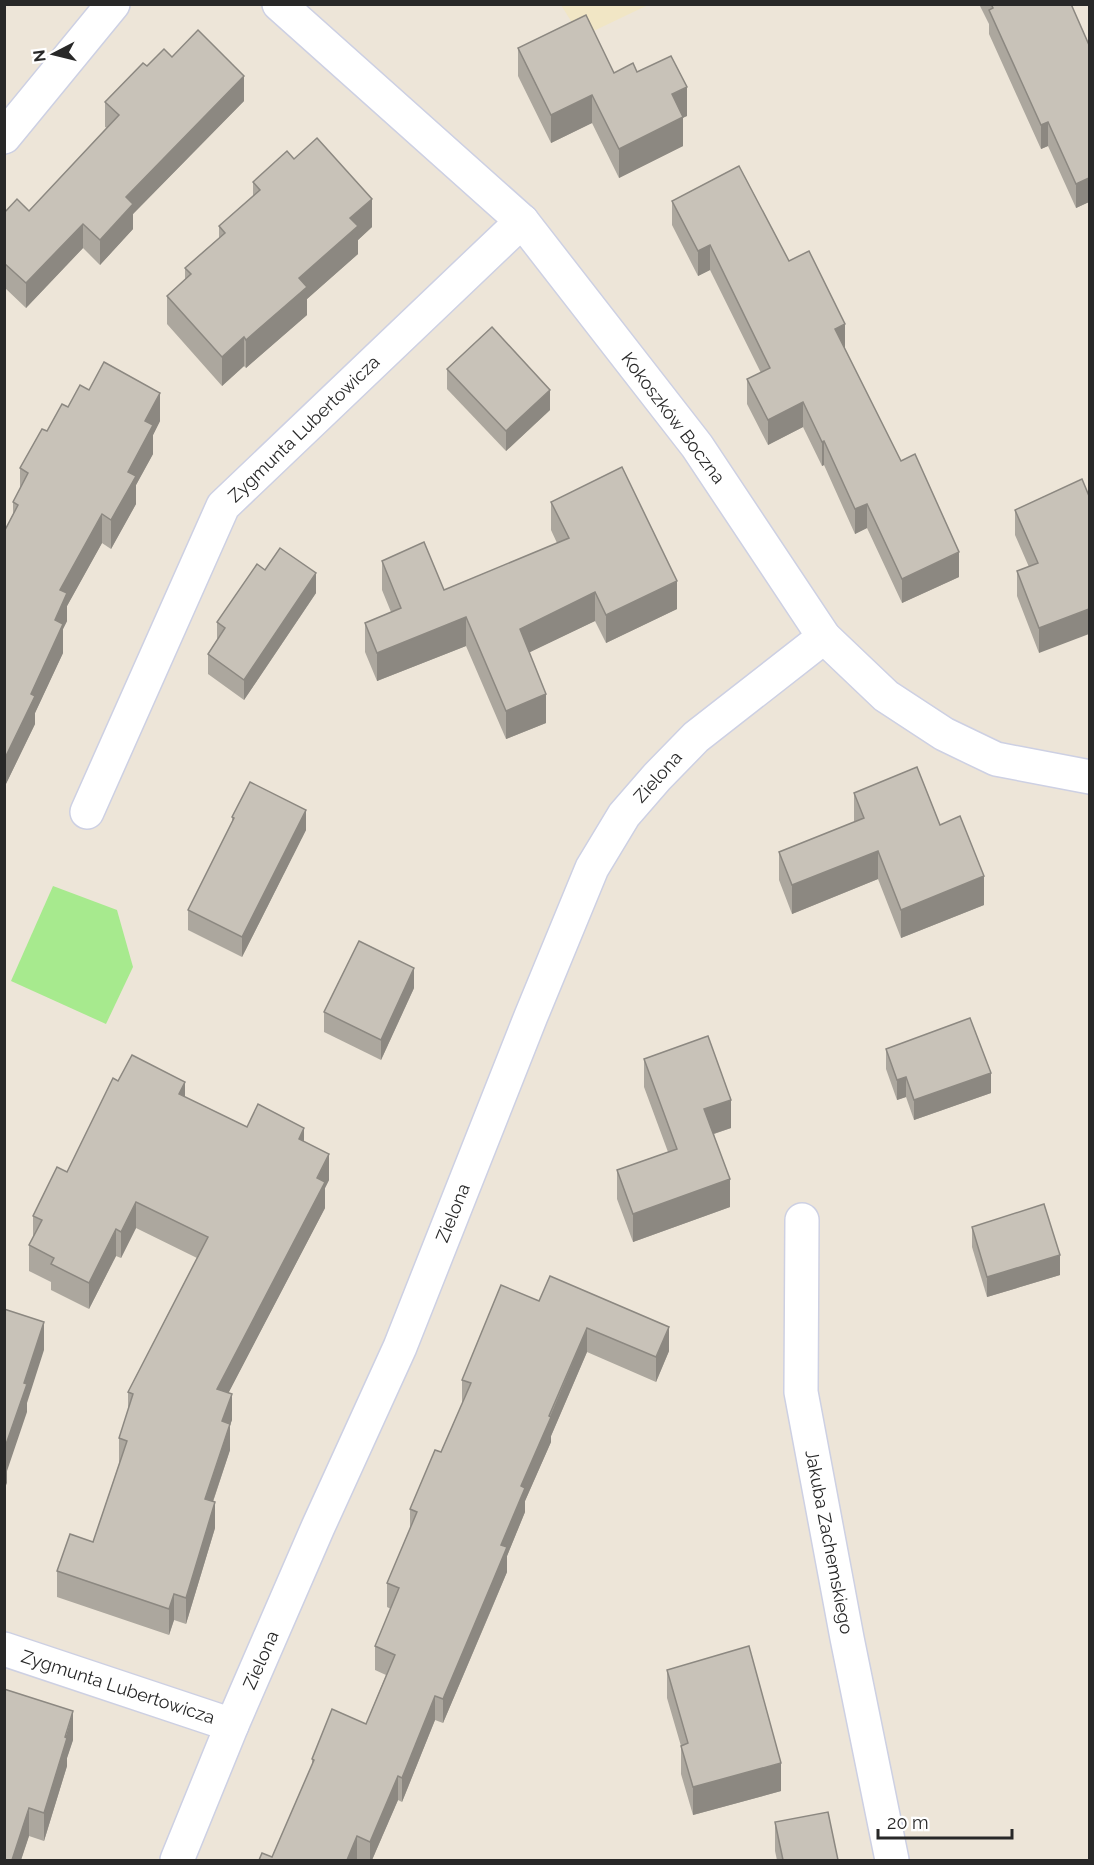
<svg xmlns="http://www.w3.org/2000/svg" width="1094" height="1865" font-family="Raleway,sans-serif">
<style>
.education{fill:#f1e6c5}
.green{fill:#a7ea8e}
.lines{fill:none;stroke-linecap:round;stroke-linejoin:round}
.minor-casing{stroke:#cdd0e3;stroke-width:36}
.minor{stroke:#fff;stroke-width:33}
.wall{fill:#aca79e}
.shaded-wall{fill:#8c8881}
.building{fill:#c8c2b8;stroke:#8c8881;stroke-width:1.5}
.labels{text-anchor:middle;stroke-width:4.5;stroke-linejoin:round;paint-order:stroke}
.street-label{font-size:18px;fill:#282828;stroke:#fff}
</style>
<rect width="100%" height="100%" fill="#ede5d8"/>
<polygon class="education" points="561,5 648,5 581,37"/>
<polygon class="green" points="53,886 117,910 133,967 106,1024 11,981"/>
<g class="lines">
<defs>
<g id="minor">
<polyline points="279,4 522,221 697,446 824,637 886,696 944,734 996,759 1090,777"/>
<polyline points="4,137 113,4"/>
<polyline points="87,812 223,506 522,221"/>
<polyline points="802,1220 801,1392 847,1638 892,1860"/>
<polyline points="4,1649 232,1725"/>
<polyline points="177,1860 232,1725 318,1527 400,1347 531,1016 592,868 624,815 657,777 696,737 824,637"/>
</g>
</defs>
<use href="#minor" class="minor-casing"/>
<use href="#minor" class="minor"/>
</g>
<g class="wall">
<polygon points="979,4 1071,4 1089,45 1089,202 1076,208 1048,146 1041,149 989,34 989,24"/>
<polygon points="518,48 614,73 637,72 687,116 683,117 683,146 619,178 592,123 551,143 518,76"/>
<polygon points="172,57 244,101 133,214 133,229 100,265 83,248 26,308 4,287 4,213 29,211 107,128 105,127 105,102 147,66"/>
<polygon points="294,159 372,227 358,240 358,254 307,299 307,315 246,368 244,366 222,386 167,324 167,296 185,280 185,268 219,238 219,226 253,196 253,182"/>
<polygon points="672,201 789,261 845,348 844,348 901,461 959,577 902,603 867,528 855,534 824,465 822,466 803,427 768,445 747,404 747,379 761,373 710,270 698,276 672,225"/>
<polygon points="447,369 550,410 506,451 447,389"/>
<polygon points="89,390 160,421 153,435 153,454 136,485 136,504 111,549 102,543 67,606 67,621 63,629 63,653 35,713 35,724 4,788 4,532 13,514 13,502 20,489 20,468 47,431 68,407"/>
<polygon points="1089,496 1039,653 1017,596 1017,571 1029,567 1015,535 1015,510"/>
<polygon points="551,502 677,609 606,643 595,621 529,652 546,723 506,739 466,646 377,681 365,652 365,623 391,612 382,590 382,561 444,590 557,543 551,530"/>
<polygon points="265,570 316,593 244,700 208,674 208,654 217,640 217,622"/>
<polygon points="854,793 940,825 984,905 901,938 878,879 792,914 779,880 779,852 854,822"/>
<polygon points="232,817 306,830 242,957 188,930 188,910 232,823"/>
<polygon points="414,988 381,1060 324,1032 324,1012"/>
<polygon points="886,1049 991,1093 914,1120 906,1097 897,1100 886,1069"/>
<polygon points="644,1059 731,1128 714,1134 730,1207 633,1242 617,1199 617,1170 668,1152 644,1087"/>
<polygon points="118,1081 185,1097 247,1127 304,1141 329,1180 325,1188 325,1208 228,1393 232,1420 230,1424 230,1450 213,1502 215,1528 186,1624 174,1620 169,1635 57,1597 57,1571 93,1542 119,1464 119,1438 128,1411 128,1392 197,1258 136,1228 121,1258 116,1256 89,1309 51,1290 51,1282 29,1271 29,1245 33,1238 33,1216 67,1172"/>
<polygon points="972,1227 1060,1275 987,1297 972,1247"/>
<polygon points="539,1301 669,1351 656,1382 587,1352 551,1436 551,1442 525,1501 525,1512 507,1556 507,1572 492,1608 443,1723 435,1720 402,1802 398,1800 372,1860 259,1860 272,1857 312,1765 312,1759 366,1724 386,1675 375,1670 375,1646 391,1609 387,1607 387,1583 410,1529 410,1509 441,1452 462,1404 462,1380"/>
<polygon points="667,1670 781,1791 693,1815 681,1774 681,1746 667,1698"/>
<polygon points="4,1689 73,1740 67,1758 67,1766 44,1841 29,1836 21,1860 4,1860"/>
<polygon points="775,1822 838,1860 777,1860 775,1851"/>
</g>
<g class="shaded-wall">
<polygon points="244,76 244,101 133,214 133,229 100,265 100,240 126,197"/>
<polygon points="687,87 687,116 672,123 672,94"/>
<polygon points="592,95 592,123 551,143 551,115"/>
<polygon points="683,117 683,146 619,178 619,149"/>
<polygon points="1048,122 1048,146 1041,149 1041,125"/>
<polygon points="1089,178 1089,202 1076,208 1076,184"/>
<polygon points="372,199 372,227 358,240 358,254 307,299 307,315 246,368 246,340 350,218"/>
<polygon points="83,224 83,248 26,308 26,283"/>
<polygon points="710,245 710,270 698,276 698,251"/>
<polygon points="845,324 845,348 835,353 835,329"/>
<polygon points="244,337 244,366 222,386 222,357"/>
<polygon points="550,390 550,410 506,451 506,431"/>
<polygon points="160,393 160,421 153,435 153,454 136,485 136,504 111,549 111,520 145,421"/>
<polygon points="803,402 803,427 768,445 768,420"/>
<polygon points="824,441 824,465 822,466 822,442"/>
<polygon points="867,504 867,528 855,534 855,509"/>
<polygon points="102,514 102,543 67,606 67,621 63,629 63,653 35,713 35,724 4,788 4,760 31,694 55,620 60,590"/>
<polygon points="959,552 959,577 902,603 902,579"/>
<polygon points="316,573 316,593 244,700 244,680"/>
<polygon points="677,581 677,609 606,643 606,615"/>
<polygon points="595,592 595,621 520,657 520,629"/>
<polygon points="1089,609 1089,634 1039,653 1039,628"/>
<polygon points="466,617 466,646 377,681 377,653"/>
<polygon points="546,694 546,723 506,739 506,711"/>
<polygon points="306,810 306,830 242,957 242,937"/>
<polygon points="878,851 878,879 792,914 792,885"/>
<polygon points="984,876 984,905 901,938 901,910"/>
<polygon points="414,968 414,988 381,1060 381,1040"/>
<polygon points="991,1073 991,1093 914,1120 914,1100"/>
<polygon points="906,1077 906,1097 897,1100 897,1080"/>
<polygon points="185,1082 185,1108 179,1094"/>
<polygon points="731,1100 731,1128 704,1137 704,1109"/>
<polygon points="304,1128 304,1154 299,1139"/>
<polygon points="329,1154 329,1180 325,1188 325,1208 217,1415 217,1389"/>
<polygon points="730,1179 730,1207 633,1242 633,1214"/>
<polygon points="136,1202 136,1228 121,1258 121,1232"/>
<polygon points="116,1229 116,1256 89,1309 89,1283"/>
<polygon points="1060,1255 1060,1275 987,1297 987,1277"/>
<polygon points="44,1322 44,1350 27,1403 27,1412 7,1471 7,1483 4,1490 4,1450 24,1383"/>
<polygon points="669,1327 669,1351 656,1382 656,1357"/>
<polygon points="587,1328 587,1352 551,1436 551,1442 525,1501 525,1512 507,1556 507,1572 443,1723 443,1699 501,1545 521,1486"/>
<polygon points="232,1394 232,1420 222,1447 222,1421"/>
<polygon points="230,1424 230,1450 205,1525 205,1499"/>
<polygon points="215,1502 215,1528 186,1624 186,1598"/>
<polygon points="174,1594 174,1620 169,1635 169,1609"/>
<polygon points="435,1696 435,1720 402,1802 402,1778"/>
<polygon points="73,1711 73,1740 67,1758 67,1766 44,1841 44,1813"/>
<polygon points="781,1763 781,1791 693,1815 693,1787"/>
<polygon points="398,1776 398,1800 372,1860 370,1860 370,1842"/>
<polygon points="29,1808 29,1836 21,1860 12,1860"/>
<polygon points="357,1836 357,1860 347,1860"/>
</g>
<g class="building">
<polygon points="991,4 1071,4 1089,45 1089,178 1076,184 1048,122 1041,125 989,10 993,8"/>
<polygon points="586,15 614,73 633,63 637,72 671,56 687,87 672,94 683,117 619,149 592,95 551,115 518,48"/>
<polygon points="198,30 244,76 126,197 133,204 100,240 83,224 26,283 4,263 4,213 17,199 29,211 119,115 105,102 143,63 147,66 164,49 172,57"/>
<polygon points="317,138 372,199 350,218 358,226 299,278 307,287 246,340 244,337 222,357 167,296 191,274 185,268 225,233 219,226 260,190 253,182 287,151 294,159"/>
<polygon points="739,166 789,261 809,251 845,324 835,329 901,461 915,454 959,552 902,579 867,504 855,509 824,441 822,442 803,402 768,420 747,379 770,368 710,245 698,251 672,201"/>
<polygon points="492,327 550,390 506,431 447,369"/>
<polygon points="104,362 160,393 145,421 153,425 128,472 136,476 111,520 102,514 60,590 67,593 55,620 63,624 31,694 35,696 4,760 4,532 18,505 13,502 28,473 20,468 42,429 47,431 62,404 68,407 80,385 89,390"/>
<polygon points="622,467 677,581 606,615 595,592 520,629 546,694 506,711 466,617 377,653 365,623 401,608 382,561 424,542 444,590 569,538 551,502"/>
<polygon points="1082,479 1089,496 1089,609 1039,628 1017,571 1038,563 1015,510"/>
<polygon points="280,548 316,573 244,680 208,654 225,628 217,622 257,564 265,570"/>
<polygon points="917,767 940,825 960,816 984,876 901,910 878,851 792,885 779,852 864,818 854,793"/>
<polygon points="250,782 306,810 242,937 188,910 234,818 232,817"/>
<polygon points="359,941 414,968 381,1040 324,1012"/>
<polygon points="970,1018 991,1073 914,1100 906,1077 897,1080 886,1049"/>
<polygon points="708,1036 731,1100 704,1109 730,1179 633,1214 617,1170 677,1149 644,1059"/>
<polygon points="132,1055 185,1082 179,1094 247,1127 258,1104 304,1128 299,1139 329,1154 317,1178 325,1182 217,1389 232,1394 222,1421 230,1424 205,1499 215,1502 186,1598 174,1594 169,1609 57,1571 70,1534 93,1542 127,1441 119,1438 133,1394 128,1392 208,1237 136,1202 121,1232 116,1229 89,1283 51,1264 54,1258 29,1245 42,1220 33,1216 57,1167 67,1172 113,1078 118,1081"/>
<polygon points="1044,1204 1060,1255 987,1277 972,1227"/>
<polygon points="550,1276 669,1327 656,1357 587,1328 549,1416 551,1417 521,1486 525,1488 501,1545 507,1547 492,1583 443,1699 435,1696 402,1778 398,1776 370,1842 357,1836 347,1860 259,1860 262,1853 272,1857 314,1760 312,1759 332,1709 366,1724 395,1655 375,1646 399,1588 387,1583 417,1512 410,1509 435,1450 441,1452 471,1383 462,1380 501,1285 539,1301"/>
<polygon points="4,1309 44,1322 24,1383 27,1384 4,1450"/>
<polygon points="749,1646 781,1763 693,1787 681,1746 688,1743 667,1670"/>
<polygon points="4,1689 73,1711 65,1737 67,1738 44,1813 29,1808 12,1860 4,1860"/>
<polygon points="828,1812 838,1860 783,1860 775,1822"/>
</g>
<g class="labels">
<g class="street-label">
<text transform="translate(673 418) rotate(53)" y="6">Kokoszków Boczna</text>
<text transform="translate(304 429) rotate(-44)" y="6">Zygmunta Lubertowicza</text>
<text transform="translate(658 777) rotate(-48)" y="6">Zielona</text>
<text transform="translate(453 1213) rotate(-68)" y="6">Zielona</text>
<text transform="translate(829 1542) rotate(79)" y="6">Jakuba Zachemskiego</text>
<text transform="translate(261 1660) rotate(-66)" y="6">Zielona</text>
<text transform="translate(118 1687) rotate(18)" y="6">Zygmunta Lubertowicza</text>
</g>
</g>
<rect width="1094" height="1865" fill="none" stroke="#282828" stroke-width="12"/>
<g transform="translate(54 54) rotate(263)" stroke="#ffffff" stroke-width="4.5" paint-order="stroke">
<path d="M0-4.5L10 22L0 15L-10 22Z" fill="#282828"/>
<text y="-9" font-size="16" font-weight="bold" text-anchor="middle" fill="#282828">N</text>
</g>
<path d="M878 1829v9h134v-9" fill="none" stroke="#282828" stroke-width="3"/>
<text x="887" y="1829" font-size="18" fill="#282828" stroke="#ffffff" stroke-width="4.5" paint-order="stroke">20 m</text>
</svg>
